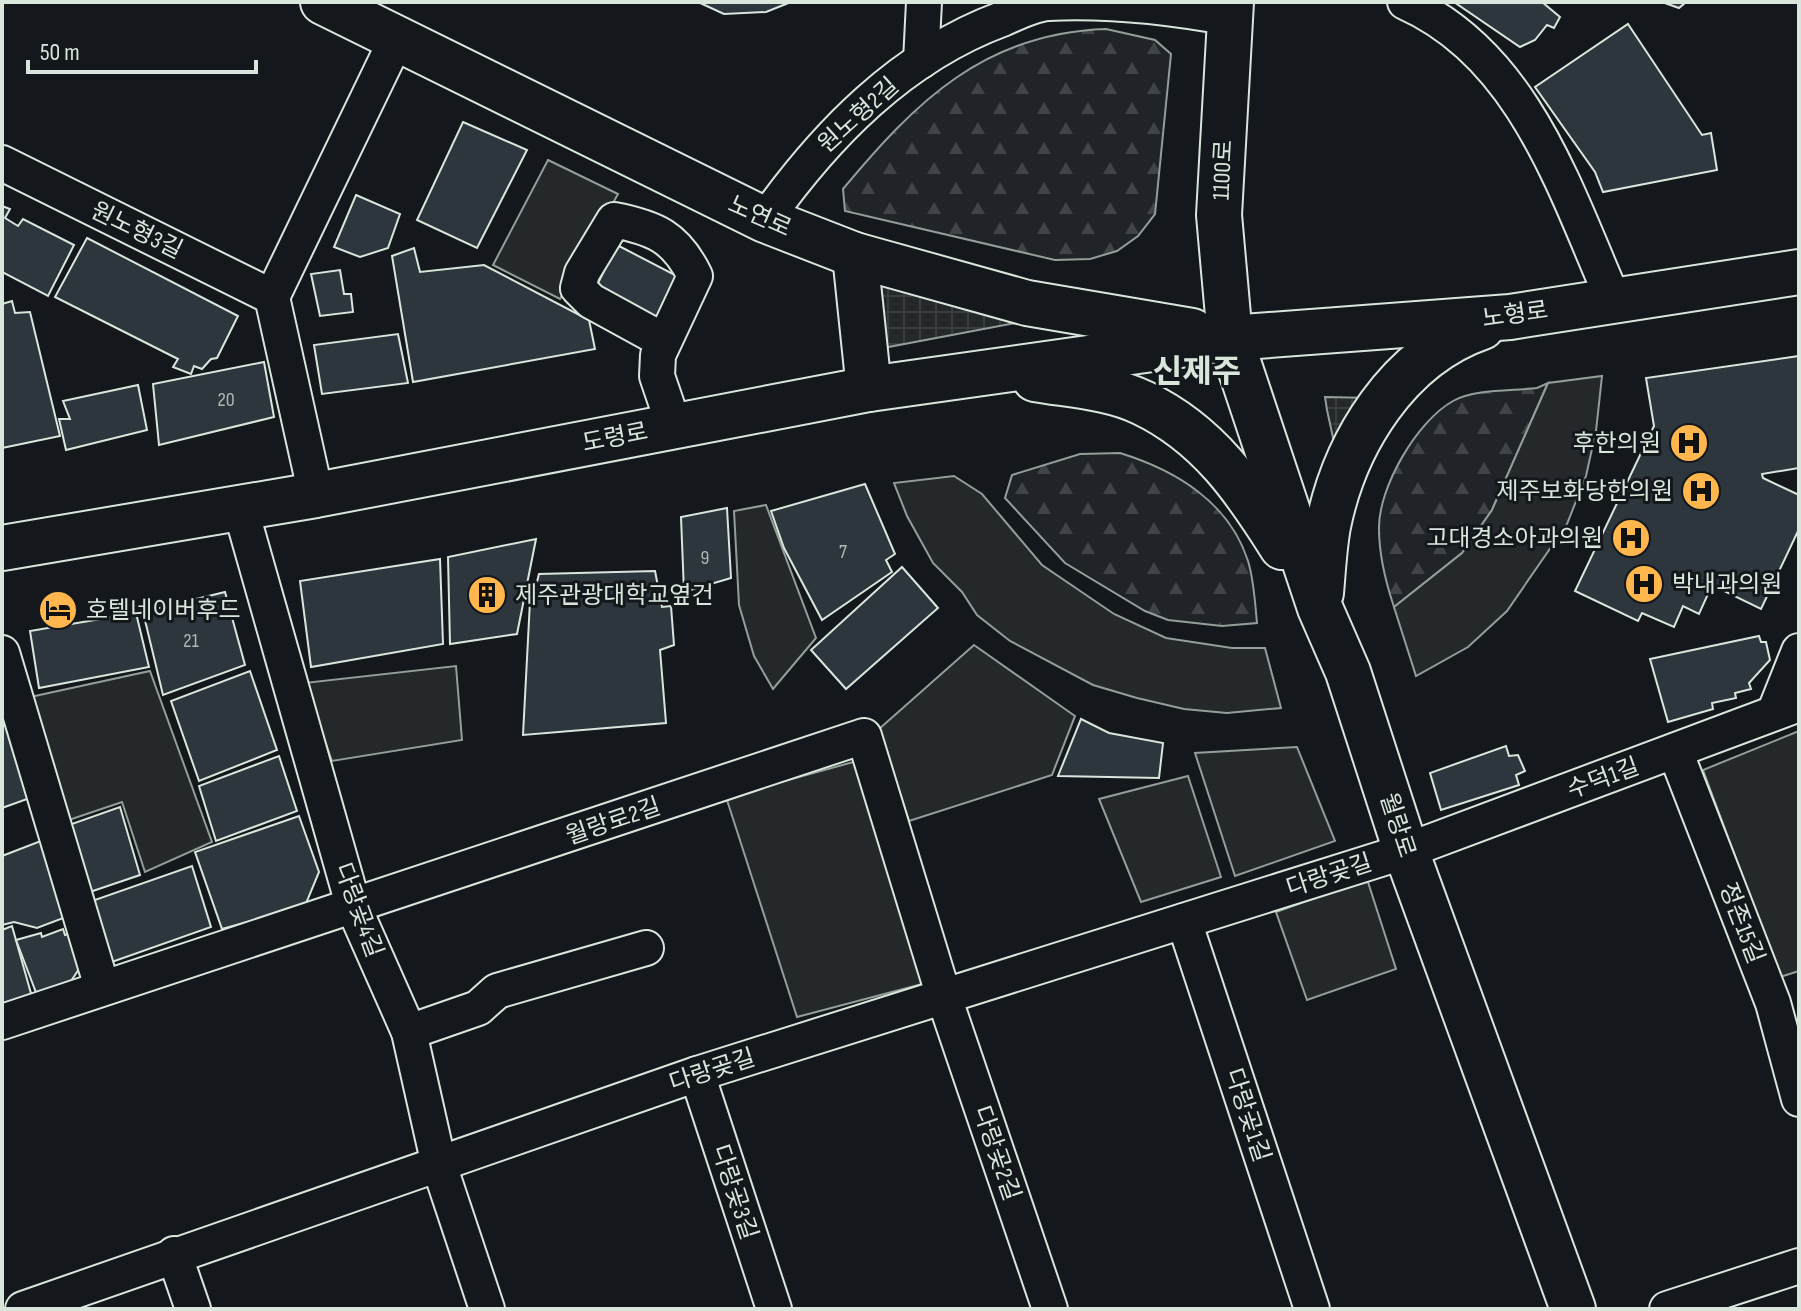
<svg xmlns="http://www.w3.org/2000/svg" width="1801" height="1311" font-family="'Sofia Sans Condensed','Noto Sans KR',sans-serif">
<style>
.forest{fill:url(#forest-firs);stroke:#939e99;stroke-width:2}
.parking{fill:#24282b;stroke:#939e99;stroke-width:2}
.plaza{fill:url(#plaza-grid);stroke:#939e99;stroke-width:2}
.building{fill:#2c363c;stroke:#d8e6dc;stroke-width:2}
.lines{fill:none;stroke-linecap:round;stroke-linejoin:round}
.minor-casing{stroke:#d8e6dc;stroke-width:38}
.major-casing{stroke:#d8e6dc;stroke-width:48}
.minor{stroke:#14181c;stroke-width:34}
.major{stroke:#14181c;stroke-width:44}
.labels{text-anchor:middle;stroke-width:6;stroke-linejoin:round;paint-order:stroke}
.number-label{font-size:20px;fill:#adbab4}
.street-label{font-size:24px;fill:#d8e6dc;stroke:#14181c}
.poi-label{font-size:24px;fill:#d8e6dc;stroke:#14181c;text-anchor:end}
.district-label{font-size:32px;font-weight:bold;fill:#d8e6dc;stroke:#14181c}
</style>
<defs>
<pattern id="forest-firs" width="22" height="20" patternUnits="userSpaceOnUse" patternTransform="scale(2)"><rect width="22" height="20" fill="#202428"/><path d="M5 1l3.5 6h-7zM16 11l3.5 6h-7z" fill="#404447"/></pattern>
<pattern id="plaza-grid" width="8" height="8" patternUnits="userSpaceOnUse" patternTransform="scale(2)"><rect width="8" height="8" fill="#24282b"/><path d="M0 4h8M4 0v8" fill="none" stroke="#393d3f"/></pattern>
</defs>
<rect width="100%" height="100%" fill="#14181c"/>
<g class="forest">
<path d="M 1106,29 L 1155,40 L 1171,54 L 1155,214 L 1138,236 L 1117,251 L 1090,259 L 1055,260 L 845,211 L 843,189 C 916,101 985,33 1106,29 Z"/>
<path d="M 1548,383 L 1492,510 L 1462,553 L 1394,607 C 1386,583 1379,555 1379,529 C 1378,488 1417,421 1453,401 C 1474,389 1512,391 1537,388 Z"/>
<path d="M 1120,453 C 1175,470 1229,502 1248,561 C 1254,580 1255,603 1257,623 L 1222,626 L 1168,620 L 1145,611 L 1065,563 L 1005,498 L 1012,475 L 1080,454 Z"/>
</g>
<g class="parking">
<polygon points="548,160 618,194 560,299 493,265"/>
<polygon points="1602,376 1596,431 1586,476 1567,524 1507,611 1468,647 1416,676 1394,607 1462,553 1492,510 1548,383"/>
<polygon points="954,476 982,494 1042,565 1114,614 1166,638 1232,648 1265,648 1281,708 1227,713 1184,709 1137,698 1093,685 1010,641 977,615 962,592 933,563 907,516 894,483"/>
<polygon points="766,505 816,638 773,689 754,656 739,605 734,511"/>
<polygon points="974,645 1075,716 1052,775 909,821 879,729"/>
<polygon points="456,666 462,740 332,761 304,683"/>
<polygon points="150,671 212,842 145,872 122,802 60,823 21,699"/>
<polygon points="1799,731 1799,971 1780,977 1703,770"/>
<polygon points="1297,747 1335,841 1235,876 1195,753"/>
<polygon points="857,761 926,983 797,1017 726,797"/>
<polygon points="1188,776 1221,877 1141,902 1099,799"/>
<polygon points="1367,879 1396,969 1307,1000 1276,912"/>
</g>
<g class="plaza">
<polygon points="867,277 1037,319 883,348"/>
<polygon points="1325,397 1373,398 1337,456 1327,410"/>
</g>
<g class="building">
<polygon points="698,2 791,2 766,12 724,14"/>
<polygon points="1454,2 1542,2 1560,17 1554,28 1547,25 1535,40 1520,47"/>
<polygon points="1662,2 1686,2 1679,8"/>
<polygon points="1628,24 1702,135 1711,133 1717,170 1603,192 1595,172 1535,87"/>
<polygon points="463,122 527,150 477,248 417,220"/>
<polygon points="356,195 400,214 388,248 360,257 334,247"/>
<polygon points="2,206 10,209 5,218 18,226 23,219 74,245 48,296 2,272"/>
<polygon points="87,238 238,316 217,358 211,359 202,369 194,366 191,374 173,367 178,359 55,297"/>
<polygon points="617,245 698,287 676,331 595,289"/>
<polygon points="414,248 420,272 484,265 589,320 595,349 413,382 392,256"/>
<polygon points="340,270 344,294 351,294 353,312 320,316 311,274"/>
<polygon points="12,301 15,313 30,312 60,436 2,448 2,304"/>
<polygon points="398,334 408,383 322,394 314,345"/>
<polygon points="1799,356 1799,468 1762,474 1763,478 1799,495 1799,529 1761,609 1712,585 1699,614 1683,606 1674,627 1642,613 1638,621 1575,591 1654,426 1646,378"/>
<polygon points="264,362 274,417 159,445 153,384"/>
<polygon points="138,385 147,430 66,450 59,419 70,419 63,401"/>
<polygon points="865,484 895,554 886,560 892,572 822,620 784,548 771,511"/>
<polygon points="727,508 731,578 684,592 681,517"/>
<polygon points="536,539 517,634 450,644 448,557"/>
<polygon points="440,559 443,644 311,667 300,581"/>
<polygon points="902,567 938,608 846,689 811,650"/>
<polygon points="655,571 662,607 671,606 674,645 660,650 666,723 523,735 531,582 537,582 539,574"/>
<polygon points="225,592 245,665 163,695 143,612"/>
<polygon points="136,613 149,667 39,688 30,631"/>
<polygon points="1759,636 1761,642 1766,642 1770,660 1749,683 1751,689 1735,693 1736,698 1712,703 1713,709 1668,722 1650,659"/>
<polygon points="250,671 277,750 199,781 171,701"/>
<polygon points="2,712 30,798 2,808"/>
<polygon points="1081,719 1109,733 1163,743 1159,778 1058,776"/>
<polygon points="1506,746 1509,756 1518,755 1525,771 1516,775 1519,785 1441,810 1430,773"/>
<polygon points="279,756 297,811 216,841 199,786"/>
<polygon points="120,807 140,875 87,893 66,826"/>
<polygon points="299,816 319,872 305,906 222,929 195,852"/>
<polygon points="51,837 74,914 37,928 14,922 2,925 2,856"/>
<polygon points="192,866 211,927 109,963 89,902"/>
<polygon points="12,926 32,997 2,1010 2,930"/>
<polygon points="63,929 65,935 75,932 85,960 69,984 37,995 16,940 41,933 42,937"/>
</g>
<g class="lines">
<defs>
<g id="minor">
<path d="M 1405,2 C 1524,55 1565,190 1613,299"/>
<polyline points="921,61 924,2"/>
<polyline points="2,163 272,297 316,495"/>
<path d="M 765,220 C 826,134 902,56 1002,19 C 1016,13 1033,4 1048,3 C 1109,0 1171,7 1230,18"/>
<polyline points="272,297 396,40"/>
<path d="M 664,341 L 591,301 L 578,288 L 582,273 L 614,220 C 655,228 676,237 695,276 L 658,355 L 657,376 L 674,426"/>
<polyline points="240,507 354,908 409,1032 439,1165 487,1309"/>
<polyline points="2,653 102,987"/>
<polyline points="1775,711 1799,651"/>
<polyline points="1675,751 1773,1003 1799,1099"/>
<polyline points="1184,921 1312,1309"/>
<polyline points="2,1022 864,736 944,997 1050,1309"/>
<polyline points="409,1032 478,1008 497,991 646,948"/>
<polyline points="697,1074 774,1309"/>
<polyline points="174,1254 193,1309"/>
<polyline points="23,1309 697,1074 1406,851 1799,704"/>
<polyline points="1667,1309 1799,1266"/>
</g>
<g id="major">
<polyline points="323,2 765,220 855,255 1027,303 1192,331"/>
<polyline points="1231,2 1219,215 1230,338 1320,608 1348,672 1406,851 1573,1309"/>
<polyline points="855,255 869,389"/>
<path d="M 1035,379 C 1069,385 1111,387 1143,403 C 1208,434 1245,488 1282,547"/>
<polyline points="2,548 316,495 869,389 1230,338 1510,317 1799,272"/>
<path d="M 1321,593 C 1323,571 1324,548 1328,526 C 1345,442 1398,356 1482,327"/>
</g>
</defs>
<use href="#minor" class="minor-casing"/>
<use href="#major" class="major-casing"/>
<use href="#minor" class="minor"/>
<use href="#major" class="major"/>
</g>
<defs>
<symbol id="hospital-disc" viewBox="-11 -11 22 22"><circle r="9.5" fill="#ffb74d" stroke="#14181c"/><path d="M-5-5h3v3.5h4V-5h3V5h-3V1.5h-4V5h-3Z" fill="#111"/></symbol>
<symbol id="building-disc" viewBox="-11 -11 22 22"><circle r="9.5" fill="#ffb74d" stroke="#14181c"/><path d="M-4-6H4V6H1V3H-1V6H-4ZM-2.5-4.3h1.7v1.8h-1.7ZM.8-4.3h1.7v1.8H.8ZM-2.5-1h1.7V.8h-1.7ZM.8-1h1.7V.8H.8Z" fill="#111"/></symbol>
<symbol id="hotel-disc" viewBox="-11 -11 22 22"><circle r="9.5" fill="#ffb74d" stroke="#14181c"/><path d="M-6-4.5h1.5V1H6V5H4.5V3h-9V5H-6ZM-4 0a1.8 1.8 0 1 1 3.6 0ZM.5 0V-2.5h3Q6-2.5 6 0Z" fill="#111"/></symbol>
</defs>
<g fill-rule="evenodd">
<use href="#hospital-disc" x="1667" y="421" width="44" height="44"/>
<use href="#hospital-disc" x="1679" y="469" width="44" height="44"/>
<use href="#hospital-disc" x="1609" y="516" width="44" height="44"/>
<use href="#hospital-disc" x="1622" y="562" width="44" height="44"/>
<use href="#building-disc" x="465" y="573" width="44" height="44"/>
<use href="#hotel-disc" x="36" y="588" width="44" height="44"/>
</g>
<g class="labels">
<g class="number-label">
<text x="226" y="406">20</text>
<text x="843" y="558">7</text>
<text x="705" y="564">9</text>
<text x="191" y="647">21</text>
</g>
<g class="street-label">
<text transform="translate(858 115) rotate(-42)" y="8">원노형2길</text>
<text transform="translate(1222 170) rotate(-87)" y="8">1100로</text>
<text transform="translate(760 216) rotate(24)" y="8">노연로</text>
<text transform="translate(137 230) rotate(26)" y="8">원노형3길</text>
<text transform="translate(1515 314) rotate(-8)" y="8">노형로</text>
<text transform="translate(615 437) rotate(-11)" y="8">도령로</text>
<text transform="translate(1603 778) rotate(-20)" y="8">수덕1길</text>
<text transform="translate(613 821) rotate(-19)" y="8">월랑로2길</text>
<text transform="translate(1398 825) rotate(72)" y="8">월랑로</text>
<text transform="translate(1329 875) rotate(-18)" y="8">다랑곶길</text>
<text transform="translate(359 910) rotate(70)" y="8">다랑곶4길</text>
<text transform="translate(1742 923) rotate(69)" y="8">정존15길</text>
<text transform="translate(712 1070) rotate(-18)" y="8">다랑곶길</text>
<text transform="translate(1248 1115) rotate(72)" y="8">다랑곶1길</text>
<text transform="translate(997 1153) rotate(71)" y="8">다랑곶2길</text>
<text transform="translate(735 1192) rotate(72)" y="8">다랑곶3길</text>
</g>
<g class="poi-label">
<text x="1661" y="451">후한의원</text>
<text x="1673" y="499">제주보화당한의원</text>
<text x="1603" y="546">고대경소아과의원</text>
<text x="1672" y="592" text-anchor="start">박내과의원</text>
<text x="515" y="603" text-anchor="start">제주관광대학교옆건</text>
<text x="86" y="618" text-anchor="start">호텔네이버후드</text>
</g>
<g class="district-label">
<text x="1197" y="382">신제주</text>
</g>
</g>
<rect width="1801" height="1311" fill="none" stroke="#d8e6dc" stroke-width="8"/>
<path d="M28 60v12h228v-12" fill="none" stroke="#d8e6dc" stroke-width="4"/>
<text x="40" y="60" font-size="24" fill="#d8e6dc" stroke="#14181c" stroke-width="6" paint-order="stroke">50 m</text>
</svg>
